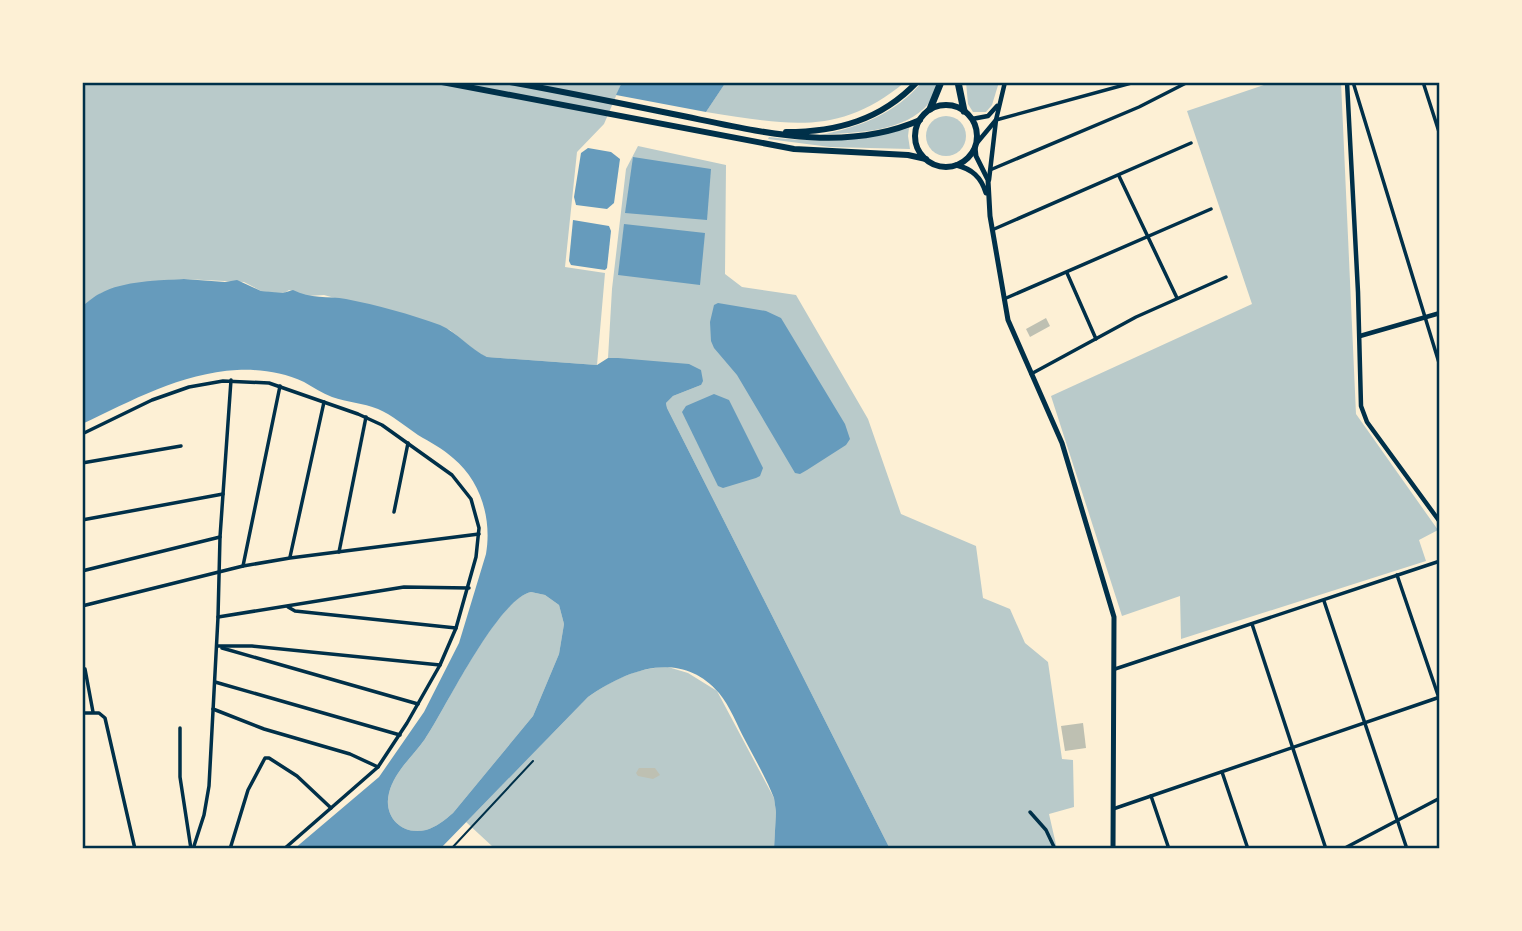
<svg xmlns="http://www.w3.org/2000/svg" width="1522" height="931" font-family="Montserrat,sans-serif">
<style>
.green{fill:#b9caca}
.water{fill:#669bbc;fill-rule:evenodd}
.building{fill:#bec0b2}
.lines{fill:none;stroke-linecap:round;stroke-linejoin:round}
.path{stroke:#003049;stroke-width:2}
.minor{stroke:#003049;stroke-width:3.5}
.tertiary{stroke:#003049;stroke-width:4.5}
.secondary{stroke:#003049;stroke-width:5}
.trunk{stroke:#003049;stroke-width:6}
.motorway{stroke:#003049;stroke-width:7}
.neatline{fill:none;stroke:#003049;stroke-width:2.5}
</style>
<rect width="100%" height="100%" fill="#fdf0d5"/>
<g class="green">
<polygon points="82,82 622,82 604,124 577,152 565,267 605,273 597,365 487,357 478,353 450,330 324,295 307,296 289,290 283,294 261,291 244,282 184,279 153,281 101,293 82,306"/>
<path d="M 726,82 L 905,82 C 838,138 785,124 706,112 Z"/>
<path d="M 922,82 L 938,82 C 935,88 933,98 929,103 C 905,133 856,132 820,135 C 860,127 895,114 922,82 Z"/>
<polygon points="966,82 999,82 992,105 986,112 973,112 968,104"/>
<polygon points="1273,82 1341,82 1356,414 1438,530 1419,540 1426,561 1181,639 1180,596 1122,616 1051,396 1252,304 1187,111"/>
<circle cx="946" cy="136" r="20"/>
<path d="M 909,128 L 908,136 L 910,149 L 830,147 L 768,139 L 769,137 C 819,143 860,141 909,128 Z"/>
<polygon points="638,146 726,165 725,274 742,287 796,295 868,419 901,514 976,546 983,598 1010,609 1025,643 1048,662 1062,759 1073,760 1074,807 1049,814 1057,849 890,849 667,408 666,403 673,396 701,385 608,358 612,289 626,169"/>
<path d="M 531,592 L 545,595 L 559,605 L 564,624 L 559,654 L 533,716 L 453,813 C 445,820 436,827 426,830 C 401,836 383,816 389,793 C 394,772 413,756 425,739 C 446,708 496,600 531,592 Z"/>
<path d="M 668,667 L 688,673 L 717,691 L 774,798 L 776,812 L 774,849 L 492,849 L 493,847 L 466,822 L 588,697 C 614,679 636,668 668,667 Z"/>
</g>
<g class="water">
<polygon points="622,82 726,82 706,112 616,95"/>
<polygon points="588,148 611,152 620,159 614,203 607,209 576,205 574,197 581,153"/>
<polygon points="633,157 711,169 707,220 625,213"/>
<polygon points="573,220 609,226 611,231 607,268 605,270 571,265 569,261"/>
<polygon points="624,224 705,233 700,285 618,275"/>
<path d="M 184,279 L 225,282 L 237,280 L 261,291 L 283,293 L 293,290 C 310,299 328,296 346,299 C 377,305 410,314 440,325 C 458,333 470,349 487,357 L 597,365 L 608,358 L 618,358 L 689,364 L 701,370 L 703,381 L 701,385 L 673,396 L 666,403 L 667,408 L 890,849 L 774,849 L 776,812 L 774,798 C 766,778 755,759 745,740 C 737,725 730,706 719,693 C 681,649 628,669 588,697 L 440,849 L 294,849 L 379,777 L 424,712 L 459,643 L 486,554 C 492,519 481,481 453,458 C 443,449 430,442 418,435 C 405,426 392,415 378,409 C 363,403 347,402 332,397 C 322,393 313,387 304,382 C 282,372 260,369 237,370 C 181,373 131,401 82,424 L 82,306 C 88,302 94,296 101,293 C 123,281 160,280 184,279 ZM 531,592 L 545,595 L 559,605 L 564,624 L 559,654 L 533,716 L 453,813 C 445,820 436,827 426,830 C 401,836 383,816 389,793 C 394,772 413,756 425,739 C 446,708 497,600 531,592 Z"/>
<polygon points="718,303 766,311 781,318 845,424 850,439 846,445 807,470 800,474 795,473 737,375 714,348 711,341 710,322 714,305"/>
<polygon points="714,394 729,400 763,468 760,476 756,478 723,488 718,486 682,412 686,406"/>
</g>
<g class="building">
<polygon points="1046,318 1050,326 1030,337 1026,329"/>
<polygon points="1083,723 1086,748 1065,751 1061,726"/>
<polygon points="639,768 655,768 660,775 653,779 638,776 636,773"/>
</g>
<g class="lines">
<polyline class="path" points="451,849 533,761"/>
<g class="minor">
<polyline points="1353,82 1440,366"/>
<polyline points="1423,82 1440,135"/>
<polyline points="996,120 1135,82"/>
<polyline points="990,170 1139,107 1188,82"/>
<polyline points="1119,176 1177,298"/>
<polyline points="992,230 1191,143"/>
<polyline points="1067,273 1096,339"/>
<polyline points="1004,299 1211,209"/>
<polyline points="1031,374 1136,317 1226,277"/>
<polyline points="82,434 152,400 189,387 223,381 269,383 358,414 382,425 452,475 471,499 479,528 476,557 456,628 440,665 407,723 378,767 284,849"/>
<polyline points="82,463 181,446"/>
<polyline points="394,512 408,443"/>
<polyline points="82,520 223,494"/>
<polyline points="339,552 366,417"/>
<polyline points="290,557 324,402"/>
<polyline points="243,566 280,386"/>
<polyline points="82,571 220,537"/>
<polyline points="1397,575 1440,701"/>
<polyline points="1324,601 1407,849"/>
<polyline points="82,606 243,566 290,558 479,534"/>
<polyline points="288,607 295,611 456,628"/>
<polyline points="218,617 404,587 469,588"/>
<polyline points="1252,624 1326,849"/>
<polyline points="217,646 252,646 440,665"/>
<polyline points="222,648 418,704"/>
<polyline points="85,669 93,712"/>
<polyline points="1115,669 1440,561"/>
<polyline points="215,682 400,735"/>
<polyline points="213,709 264,729 350,754 378,767"/>
<polyline points="82,713 99,713 105,718 135,849"/>
<polyline points="180,728 180,777 191,849"/>
<polyline points="1222,772 1248,849"/>
<polyline points="1151,796 1169,849"/>
<polyline points="1113,809 1440,697"/>
<polyline points="1030,812 1046,830 1055,849"/>
<polyline points="193,849 204,815 209,786 218,617 220,537 231,380"/>
<polyline points="230,849 248,790 265,758 269,758 297,776 331,808"/>
<polyline points="1343,849 1440,798"/>
</g>
<g class="tertiary">
<polyline points="1347,82 1358,292 1361,406 1367,422 1440,522"/>
<polyline points="972,119 988,116 997,106"/>
<polyline points="976,144 996,120"/>
<polyline points="989,180 996,120 1005,82"/>
<polyline points="1360,336 1440,313"/>
</g>
<g class="secondary">
<polyline points="975,147 976,156 988,180 990,216 1008,320 1062,443 1114,617 1113,849"/>
<path d="M 956,165 C 972,169 981,177 986,193"/>
</g>
<g class="trunk">
<polyline points="442,82 794,149 908,155 926,159"/>
<path d="M 510,82 C 565,92 619,103 673,114 C 753,130 841,155 920,120"/>
<circle cx="946" cy="136" r="31"/>
<path d="M 786,132 C 837,132 881,120 917,82"/>
</g>
<g class="motorway">
<polyline points="958,82 964,111"/>
<polyline points="930,109 941,82"/>
</g>
</g>
<rect width="1522" height="931" fill="none" stroke="#fdf0d5" stroke-width="168"/>
<rect x="84" y="84" width="1354" height="763" class="neatline"/>
</svg>
